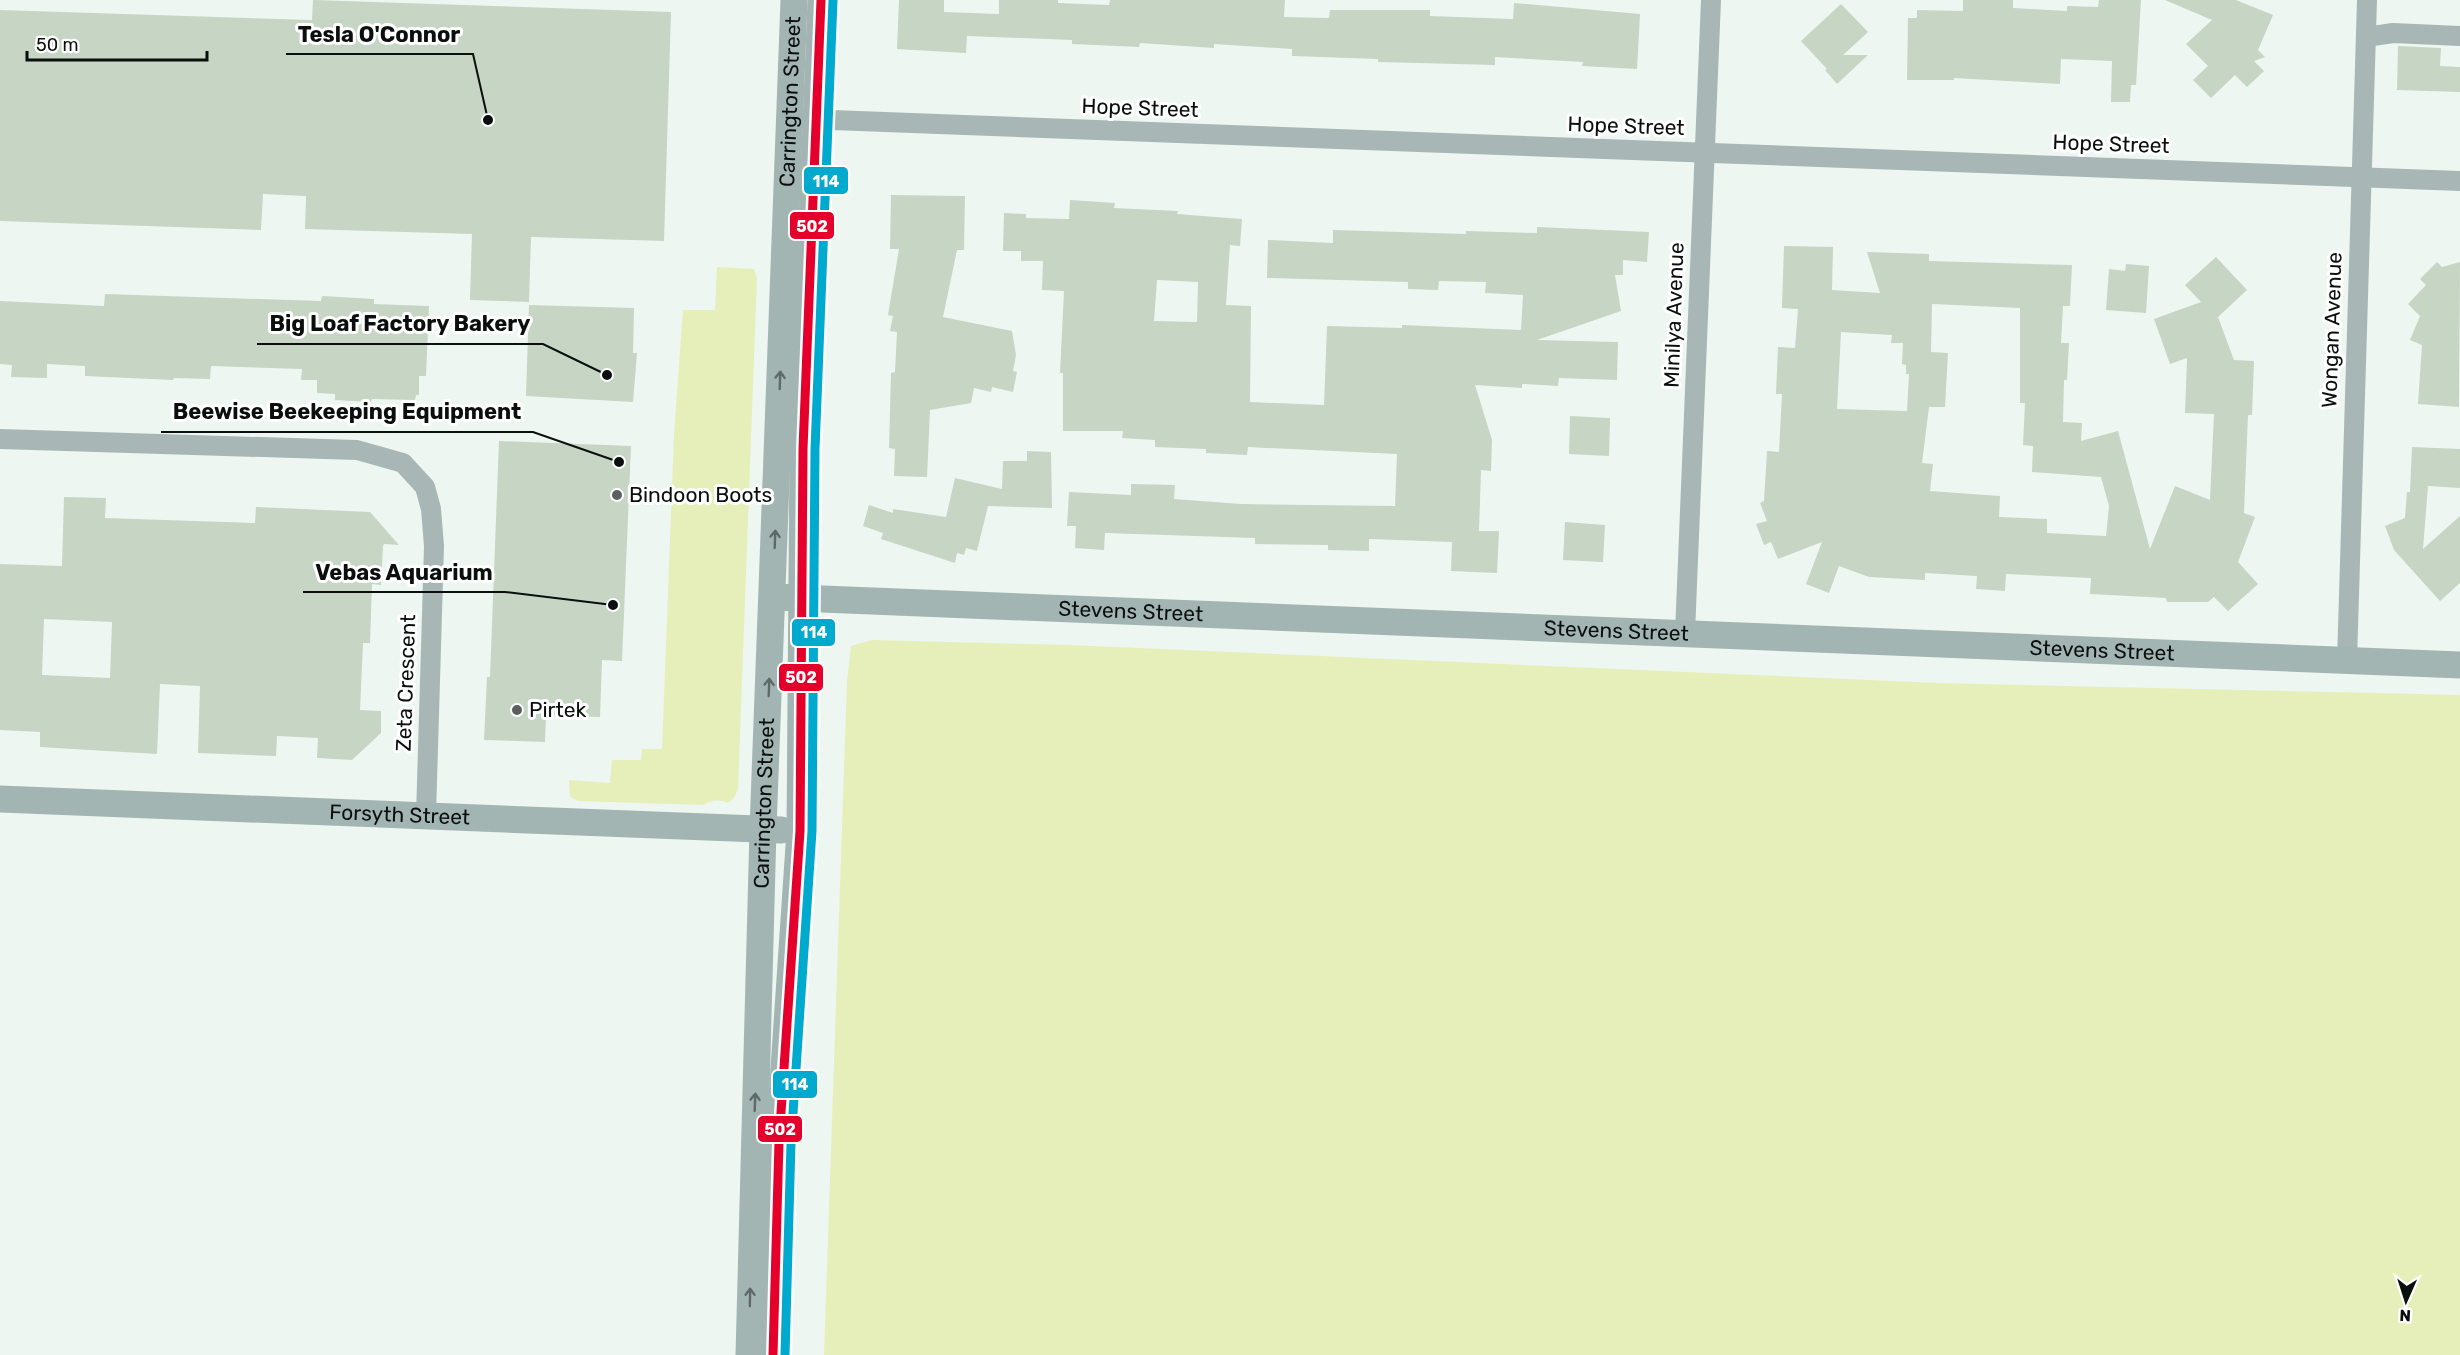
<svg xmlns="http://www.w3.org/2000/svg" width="2460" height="1355" font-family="Rubik,sans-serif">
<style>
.green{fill:#e6efb9}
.building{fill:#c6d5c4;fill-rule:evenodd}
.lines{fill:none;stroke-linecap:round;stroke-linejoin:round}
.street{stroke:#a8b7b6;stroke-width:20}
.secondary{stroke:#a3b5b2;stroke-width:27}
.bus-1-casing{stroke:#fff;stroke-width:14}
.bus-2-casing{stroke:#fff;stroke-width:14}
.bus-1{stroke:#e4002b;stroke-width:9}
.bus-2{stroke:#00a9ce;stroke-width:9}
.oneway{stroke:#5e6a68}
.poi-dot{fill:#5a605d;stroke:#fff;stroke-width:2}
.labels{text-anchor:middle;stroke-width:6;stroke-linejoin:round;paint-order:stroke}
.street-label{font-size:21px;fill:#0a0f0d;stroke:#fff}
.poi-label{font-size:21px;fill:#0a0f0d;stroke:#fff;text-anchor:start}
.leader{fill:none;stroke:#0a0f0d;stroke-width:2}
.callout-dot{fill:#0a0f0d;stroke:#fff;stroke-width:2}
.callout-label{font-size:22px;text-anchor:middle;font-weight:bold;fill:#0a0f0d;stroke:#fff;stroke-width:6;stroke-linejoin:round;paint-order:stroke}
.line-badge{stroke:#fff;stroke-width:2}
.badge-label{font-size:16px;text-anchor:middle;font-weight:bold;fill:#fff}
</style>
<rect width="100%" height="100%" fill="#eef6f2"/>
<g class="green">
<path d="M 717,267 L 754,269 L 757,278 L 738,789 L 734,798 L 728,803 C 720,799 710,800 704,805 L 578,801 L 570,797 L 569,780 L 610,783 L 612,760 L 641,760 L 642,749 L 662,749 L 674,434 L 683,310 L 715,310 Z"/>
<polygon points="872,640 1070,645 1938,683 2460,695 2460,1355 824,1355 847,681 851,646"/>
</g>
<g class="building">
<polygon points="313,0 671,12 664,241 531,237 529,302 470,300 472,234 305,229 306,196 263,194 261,230 0,221 0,10 312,20"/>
<polygon points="899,0 944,0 944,12 999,14 999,0 1058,0 1058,3 1109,5 1110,0 1285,0 1284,17 1329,18 1330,10 1430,10 1430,16 1513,19 1514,3 1640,14 1637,69 1582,66 1583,62 1495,57 1495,65 1378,62 1378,59 1292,56 1292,49 1214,44 1214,48 1140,43 1139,47 1072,44 1072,40 967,36 966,53 897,49"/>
<polygon points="1963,0 2013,0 2013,8 2067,11 2067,6 2098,7 2099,0 2141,0 2136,85 2131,85 2130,102 2111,102 2112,61 2061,59 2060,84 1954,78 1954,80 1907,80 1908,18 1917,18 1917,10 1963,11"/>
<polygon points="2165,0 2236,0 2273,15 2258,50 2265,57 2254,61 2264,71 2247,87 2235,75 2211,98 2193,80 2208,66 2186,44 2212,20"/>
<polygon points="1841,4 1868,32 1843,55 1868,55 1837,84 1825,70 1827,69 1801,41"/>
<polygon points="2398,46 2441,48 2440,66 2460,67 2460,92 2397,90"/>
<polygon points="891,195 965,196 964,250 957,250 943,317 1012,331 1016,355 1013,371 1017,372 1013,392 992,387 991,392 974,388 971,403 930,410 927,477 894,476 895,449 889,448 891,373 895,372 897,332 890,331 893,316 888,315 899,249 890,249"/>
<path d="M 1070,200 L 1115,203 L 1114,208 L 1178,211 L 1177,214 L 1242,219 L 1240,246 L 1230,245 L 1226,305 L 1251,306 L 1250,402 L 1324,405 L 1327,326 L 1402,328 L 1402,325 L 1521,330 L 1523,295 L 1485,293 L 1486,282 L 1439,281 L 1438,290 L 1408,289 L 1408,282 L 1267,278 L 1268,240 L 1333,243 L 1333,230 L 1466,234 L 1466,231 L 1537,233 L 1537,227 L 1649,232 L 1647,262 L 1623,260 L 1623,275 L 1615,275 L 1621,311 L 1537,340 L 1618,342 L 1617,380 L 1559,378 L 1558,386 L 1522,384 L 1522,388 L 1475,385 L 1492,440 L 1491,471 L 1481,470 L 1479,531 L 1499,531 L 1497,573 L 1451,571 L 1452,542 L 1369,539 L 1369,551 L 1328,550 L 1328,545 L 1255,544 L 1255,538 L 1105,533 L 1104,550 L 1075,548 L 1076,526 L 1067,526 L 1069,492 L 1131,495 L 1131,484 L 1175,485 L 1174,499 L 1241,504 L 1395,506 L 1397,454 L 1248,447 L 1247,455 L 1206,453 L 1206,449 L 1155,447 L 1155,440 L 1122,438 L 1123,431 L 1063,431 L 1063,373 L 1060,373 L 1064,291 L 1042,290 L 1043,261 L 1021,261 L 1021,251 L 1003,251 L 1004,213 L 1026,214 L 1026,218 L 1069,219 ZM 1157,280 L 1198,282 L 1197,322 L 1154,321 Z"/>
<path d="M 1784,246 L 1833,247 L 1832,290 L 1880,293 L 1867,252 L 1929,254 L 1929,261 L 2072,265 L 2070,306 L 2063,306 L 2061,343 L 2069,343 L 2067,380 L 2064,380 L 2063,422 L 2082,423 L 2081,441 L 2118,431 L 2150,549 L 2175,486 L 2210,500 L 2214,414 L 2185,413 L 2187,358 L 2170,364 L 2154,319 L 2201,302 L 2185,285 L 2216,257 L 2247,290 L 2218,317 L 2234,360 L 2254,361 L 2252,415 L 2248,415 L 2244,513 L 2255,517 L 2238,562 L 2258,584 L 2228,611 L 2214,597 L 2208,602 L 2167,602 L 2166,598 L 2090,594 L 2091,578 L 2006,574 L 2005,591 L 1976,589 L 1977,576 L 1925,573 L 1925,580 L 1869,577 L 1839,566 L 1829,593 L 1806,584 L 1822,542 L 1778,559 L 1771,542 L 1764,545 L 1756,524 L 1767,521 L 1760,503 L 1764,501 L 1767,451 L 1779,452 L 1782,394 L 1776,394 L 1778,347 L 1795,348 L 1798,309 L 1782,308 ZM 1932,304 L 2020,308 L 2020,403 L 2025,403 L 2023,445 L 2033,446 L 2032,472 L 2101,477 L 2109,506 L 2106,536 L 2047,533 L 2047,519 L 1999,517 L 2000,496 L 1930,491 L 1933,464 L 1922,463 L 1929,407 L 1945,407 L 1948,353 L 1931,352 ZM 1841,332 L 1892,335 L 1891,343 L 1903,343 L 1902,364 L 1906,365 L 1906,374 L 1909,374 L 1907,411 L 1837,409 Z"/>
<polygon points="2437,262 2442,267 2460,262 2459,407 2418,404 2422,345 2410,340 2420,316 2408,304 2426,285 2420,279"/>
<polygon points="2126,264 2149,266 2146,313 2106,310 2109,269 2125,271"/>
<polygon points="105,294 321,301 322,296 374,299 374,304 429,306 426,376 419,376 419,395 416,395 415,400 372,399 371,402 335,400 335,394 317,393 317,380 301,380 302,369 211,366 210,379 174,378 173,380 85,376 85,366 47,364 47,378 11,377 12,365 0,364 0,301 104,306"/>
<polygon points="529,305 634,308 633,353 637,353 633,402 526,396"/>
<polygon points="1570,416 1610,418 1609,456 1569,454"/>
<polygon points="499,441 631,446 622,661 602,660 600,717 546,715 545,742 484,740 487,677 490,677"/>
<polygon points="2412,447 2460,449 2460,488 2428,486 2423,549 2460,516 2460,583 2440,601 2394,550 2385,526 2405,518 2407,492 2410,492"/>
<polygon points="1027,451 1051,452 1052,508 988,506 977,551 966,548 964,555 957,553 955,563 881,539 883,533 863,526 869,505 893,513 893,509 946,517 955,478 1002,489 1003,461 1027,461"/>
<path d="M 64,497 L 106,498 L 105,518 L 255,523 L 256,507 L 370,512 L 399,545 L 384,544 L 383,546 L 381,585 L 372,584 L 370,643 L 363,643 L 360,710 L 381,711 L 381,733 L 352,760 L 317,758 L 318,738 L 277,736 L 276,756 L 198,753 L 200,686 L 160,684 L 157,754 L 40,747 L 40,732 L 0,730 L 0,564 L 62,566 ZM 44,619 L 112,622 L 110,678 L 42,675 Z"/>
<polygon points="1565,522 1605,525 1603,562 1563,560"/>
</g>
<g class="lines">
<g class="street">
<polyline points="2366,37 2393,33 2460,36"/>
<polyline points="805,119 2460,181"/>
<polyline points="0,439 357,450 403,463 425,487 431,509 434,546 426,816"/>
<polyline points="1685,633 1711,0"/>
<polyline points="2347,661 2367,0"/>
</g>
<g class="secondary">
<path id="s1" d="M 773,597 L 2460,665"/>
<path id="s2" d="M 0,799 L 781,830"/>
<path id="s3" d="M 749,1355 L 763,829 L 794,0"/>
<polyline points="773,1355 779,1142 800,831 803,449 821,0"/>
</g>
<defs>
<polyline id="bus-1" points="773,1355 779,1142 800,831 803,449 821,0"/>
<polyline id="bus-2" points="785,1355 791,1143 812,831 815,449 833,0"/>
</defs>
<use href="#bus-1" class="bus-1-casing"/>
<use href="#bus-2" class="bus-2-casing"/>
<use href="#bus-1" class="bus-1"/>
<use href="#bus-2" class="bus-2"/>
</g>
<defs><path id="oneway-shaft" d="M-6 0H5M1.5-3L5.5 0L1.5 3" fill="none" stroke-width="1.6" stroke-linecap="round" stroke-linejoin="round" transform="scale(1.5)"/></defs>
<g class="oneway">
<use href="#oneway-shaft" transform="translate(780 380) rotate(-88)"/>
<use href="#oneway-shaft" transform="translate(775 539) rotate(-88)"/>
<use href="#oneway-shaft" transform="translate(769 687) rotate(-88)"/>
<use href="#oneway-shaft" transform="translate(755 1102) rotate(-88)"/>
<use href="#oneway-shaft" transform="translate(750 1297) rotate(-89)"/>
</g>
<g class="poi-dot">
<circle cx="617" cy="495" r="6"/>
<circle cx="517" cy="710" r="6"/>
</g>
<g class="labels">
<g class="street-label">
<text dy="7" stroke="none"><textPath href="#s3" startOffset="1254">Carrington Street</textPath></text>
<text transform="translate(1140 108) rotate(2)" y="7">Hope Street</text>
<text transform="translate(1626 126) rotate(2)" y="7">Hope Street</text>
<text transform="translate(2111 144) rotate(2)" y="7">Hope Street</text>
<text transform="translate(1674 315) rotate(-88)" y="7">Minilya Avenue</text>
<text transform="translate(2332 330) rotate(-88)" y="7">Wongan Avenue</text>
<text dy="7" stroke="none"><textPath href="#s1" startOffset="358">Stevens Street</textPath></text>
<text dy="7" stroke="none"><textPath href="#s1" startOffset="844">Stevens Street</textPath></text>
<text dy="7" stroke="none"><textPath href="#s1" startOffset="1330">Stevens Street</textPath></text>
<text transform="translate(406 683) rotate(-88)" y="7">Zeta Crescent</text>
<text dy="7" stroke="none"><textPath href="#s3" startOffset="552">Carrington Street</textPath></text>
<text dy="7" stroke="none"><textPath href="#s2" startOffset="400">Forsyth Street</textPath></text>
</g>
<g class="poi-label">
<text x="629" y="502">Bindoon Boots</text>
<text x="529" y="717">Pirtek</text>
</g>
</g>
<path class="leader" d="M488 120L473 54H286M607 375L543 344H257M619 462L533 432H161M613 605L505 592H303"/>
<g class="callout-dot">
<circle cx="488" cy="120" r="6"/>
<circle cx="607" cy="375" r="6"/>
<circle cx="619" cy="462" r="6"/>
<circle cx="613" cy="605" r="6"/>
</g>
<g class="callout-label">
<text x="379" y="42">Tesla O'Connor</text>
<text x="400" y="331">Big Loaf Factory Bakery</text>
<text x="347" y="419">Beewise Beekeeping Equipment</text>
<text x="404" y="580">Vebas Aquarium</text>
</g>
<g class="line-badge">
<rect x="803" y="166" width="46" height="29" rx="6" fill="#00a9ce"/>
<rect x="789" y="211" width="46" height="29" rx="6" fill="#e4002b"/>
<rect x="791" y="618" width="45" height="29" rx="6" fill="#00a9ce"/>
<rect x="778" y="663" width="46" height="29" rx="6" fill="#e4002b"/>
<rect x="772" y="1070" width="46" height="29" rx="6" fill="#00a9ce"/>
<rect x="757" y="1115" width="46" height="28" rx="6" fill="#e4002b"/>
</g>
<g class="badge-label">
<text x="826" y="187">114</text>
<text x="812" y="232">502</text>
<text x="814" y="638">114</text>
<text x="801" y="683">502</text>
<text x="795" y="1090">114</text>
<text x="780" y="1135">502</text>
</g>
<g transform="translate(2406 1301) rotate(183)" stroke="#ffffff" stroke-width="4.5" paint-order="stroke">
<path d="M0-4.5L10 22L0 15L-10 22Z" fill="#0a0f0d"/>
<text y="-9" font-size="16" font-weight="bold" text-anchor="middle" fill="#0a0f0d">N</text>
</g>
<path d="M27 51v9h180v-9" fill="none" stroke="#0a0f0d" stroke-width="3"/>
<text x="36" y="51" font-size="18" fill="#0a0f0d" stroke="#ffffff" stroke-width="4.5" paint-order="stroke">50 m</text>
</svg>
